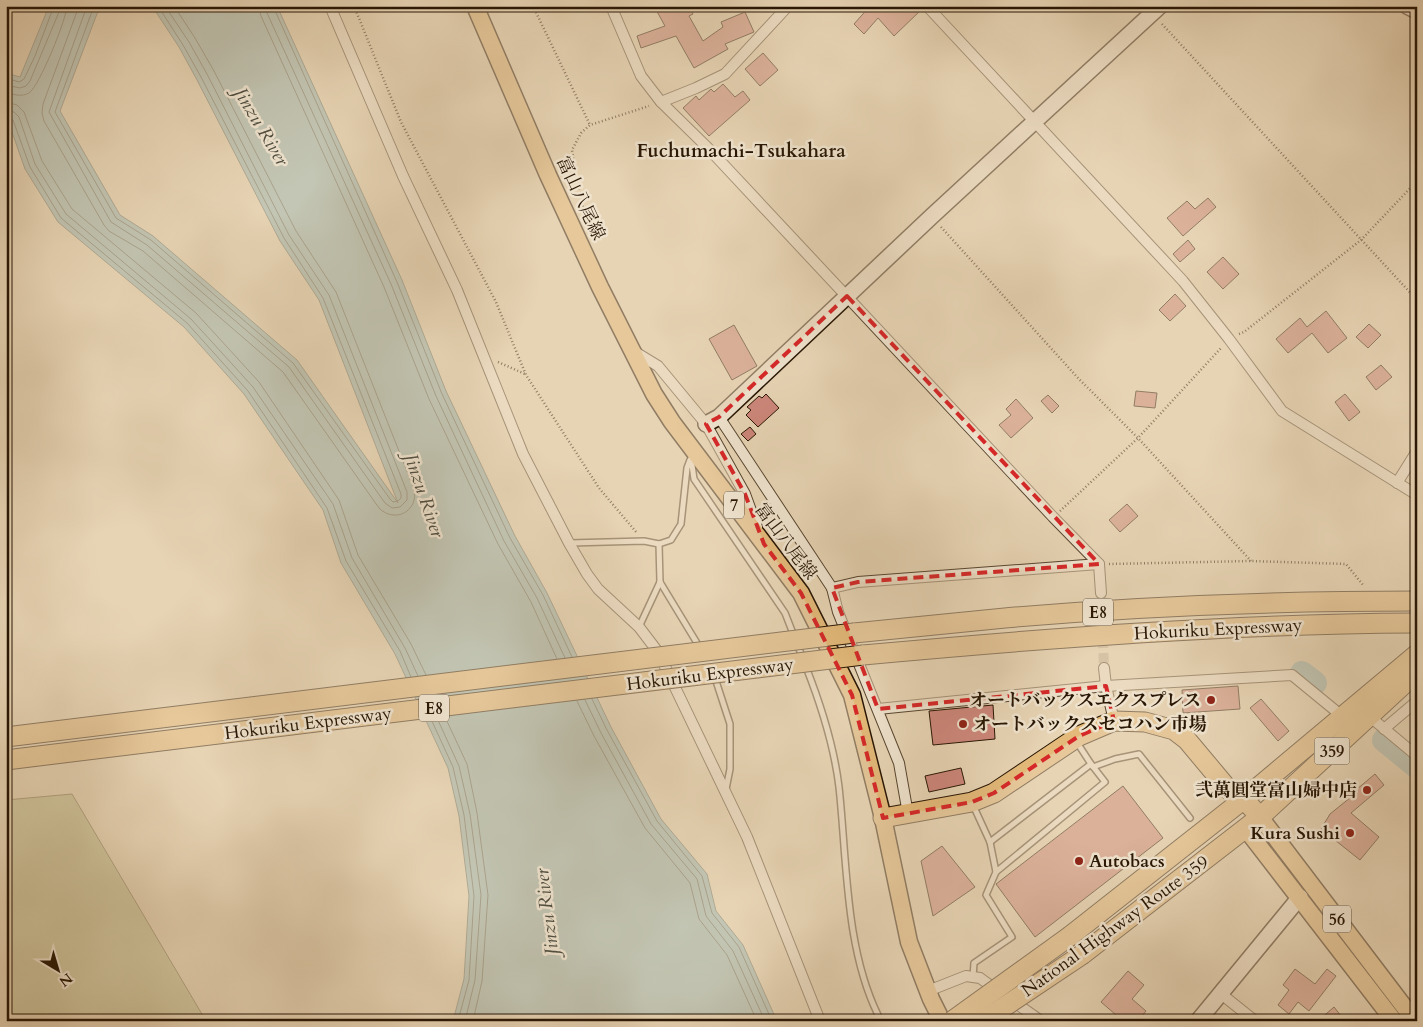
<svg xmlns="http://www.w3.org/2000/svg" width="1423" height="1027" font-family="Cardo,'Noto Serif JP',serif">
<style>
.green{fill:#bbbb89;stroke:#726846}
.water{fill:#98b7b3;stroke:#6b776d}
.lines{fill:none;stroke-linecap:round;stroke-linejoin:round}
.shore{stroke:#60665c;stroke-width:1}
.river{stroke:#98b7b3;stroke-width:24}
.building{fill:#cd877b;stroke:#281604}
.street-tunnel{stroke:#c1ae91;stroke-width:10;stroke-dasharray:10 5;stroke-linecap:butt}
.lane-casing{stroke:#584630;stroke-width:8}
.street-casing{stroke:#584630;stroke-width:12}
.secondary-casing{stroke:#281604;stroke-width:18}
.primary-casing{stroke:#281604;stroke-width:19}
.highway-casing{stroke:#281604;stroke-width:21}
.path{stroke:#281604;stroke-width:2.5;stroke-dasharray:1 2.5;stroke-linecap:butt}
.lane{stroke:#efe3ce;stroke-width:5}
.street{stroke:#efe3ce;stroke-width:10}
.secondary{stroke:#efe3ce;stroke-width:15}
.primary{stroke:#e4ba7a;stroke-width:16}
.highway{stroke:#e4ba7a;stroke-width:19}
.highway-bridge-casing{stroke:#281604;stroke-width:21;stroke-linecap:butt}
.highway-bridge{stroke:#e4ba7a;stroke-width:19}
.marked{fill:none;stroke:#d62828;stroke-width:4;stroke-dasharray:10 6;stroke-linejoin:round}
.poi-dot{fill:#8f2418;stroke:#efe3ce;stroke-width:2}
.labels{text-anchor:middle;stroke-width:5;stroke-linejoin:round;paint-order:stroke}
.shield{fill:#efe3ce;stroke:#645441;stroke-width:1}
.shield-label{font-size:16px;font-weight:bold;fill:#281604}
.street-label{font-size:18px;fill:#281604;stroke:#efe3ce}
.poi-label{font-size:18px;font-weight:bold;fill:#281604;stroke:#efe3ce;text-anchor:end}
.water-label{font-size:19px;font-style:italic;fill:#4f4e41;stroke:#efe3ce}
.neighbourhood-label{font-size:19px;font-weight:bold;fill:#281604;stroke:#efe3ce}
</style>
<rect width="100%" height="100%" fill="#e7d4b4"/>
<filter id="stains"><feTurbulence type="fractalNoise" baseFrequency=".004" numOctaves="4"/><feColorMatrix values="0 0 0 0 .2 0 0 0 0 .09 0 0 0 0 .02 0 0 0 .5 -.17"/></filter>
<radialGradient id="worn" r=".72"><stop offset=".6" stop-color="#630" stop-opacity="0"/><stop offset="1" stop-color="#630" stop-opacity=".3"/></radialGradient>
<polygon class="green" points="72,794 206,1021 6,1021 6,800"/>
<polygon class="water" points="49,6 100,6 60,111 120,215 153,236 297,360 398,503 319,300 280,241 197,80 179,47 152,6 277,6 402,280 446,391 515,536 547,593 611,727 661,819 707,874 716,911 743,945 777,1021 453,1021 464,979 469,896 459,816 448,768 395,654 341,563 323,510 244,394 184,327 58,222 25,169 6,115 6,73 20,77"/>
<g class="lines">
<g class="shore">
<path d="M 79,6 L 43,104 L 42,113 L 44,121 L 104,225 L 109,231 L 143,251 L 283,372 L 379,508 C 395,524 419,511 414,489 L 336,292 L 296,231 L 214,71 L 195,38 L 174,6"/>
<polyline points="87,6 49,112 111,222 147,245 289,367 385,503 392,508 400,507 407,500 407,492 329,295 289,235 207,74 189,42 165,6"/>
<polyline points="94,6 55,112 116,218 151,240 293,363 390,499 393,502 398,501 401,498 401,494 323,298 284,238 201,77 183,45 158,6"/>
<polyline points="259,6 261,16 384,287 429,399 498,544 531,602 557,659"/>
<polyline points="266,6 267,13 391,284 436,396 504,541 537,598 565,658"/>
<polyline points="273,6 397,282 442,394 510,538 543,595 572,657"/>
<polyline points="6,78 19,82 24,79 35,56 54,6"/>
<polyline points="6,85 20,88 26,86 30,81 59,12 60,6"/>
<path d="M 6,92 C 14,95 22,97 29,93 C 39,87 67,18 67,6"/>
<polyline points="6,102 17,105 24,112 42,161 72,209 196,313 259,382 339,500 358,555 411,644 426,675"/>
<polyline points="6,110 14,112 19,117 35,164 66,214 191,319 253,387 333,504 352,558 405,648 418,676"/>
<polyline points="6,116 10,117 13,120 30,167 61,218 187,323 248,391 327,508 346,561 400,651 411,677"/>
<polyline points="592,699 607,730 657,821 702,876 712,913 739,947 772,1021"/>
<polyline points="585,700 601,733 651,824 697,879 706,916 733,951 765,1021"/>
<polyline points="577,701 594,736 645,828 690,883 699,919 727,955 757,1021"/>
<polyline points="445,717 467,764 477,813 488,895 482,981 473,1021"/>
<polyline points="437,718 459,766 470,814 481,895 475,980 465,1021"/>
<polyline points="431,719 453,767 464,815 474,896 469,980 458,1021"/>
</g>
<g class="river">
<polyline points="1302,673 1315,683"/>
<polyline points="1384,740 1417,767"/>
</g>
</g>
<g class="building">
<polygon points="654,6 689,6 693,14 689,16 703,41 723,27 721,22 745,12 754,32 725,44 728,49 694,68 676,36 641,48 637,36 665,26"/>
<polygon points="870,6 920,6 921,10 894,36 878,18 864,34 854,24"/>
<polygon points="763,53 778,70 760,86 745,69"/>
<polygon points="723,84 735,97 743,91 750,100 709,136 683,108 696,96 699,100 711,89 714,92"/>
<polygon points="1208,198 1216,207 1183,236 1167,218 1187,201 1195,209"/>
<polygon points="1188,240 1195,249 1180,262 1173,254"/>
<polygon points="1223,257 1239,274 1223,289 1207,272"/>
<polygon points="1175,294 1186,306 1170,321 1159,310"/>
<polygon points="1326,311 1347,338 1328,353 1312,333 1288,353 1276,339 1300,318 1307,327"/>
<polygon points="1369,324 1381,335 1368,348 1356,337"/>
<polygon points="734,325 757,366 732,380 709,339"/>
<polygon points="1381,365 1392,377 1376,390 1366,377"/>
<polygon points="1136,391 1157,393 1155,408 1134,406"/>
<polygon points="766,394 779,408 758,427 746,415 751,410 747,407 759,396 762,398"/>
<polygon points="1345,394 1360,412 1349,421 1335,402"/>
<polygon points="1048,395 1059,406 1052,413 1041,401"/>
<polygon points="1016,399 1033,418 1011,438 999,425 1011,415 1006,409"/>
<polygon points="750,427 756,434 748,441 741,434"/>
<polygon points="1127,504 1138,516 1120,532 1109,520"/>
<polygon points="1238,686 1240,709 1183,713 1182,690"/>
<polygon points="1261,699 1289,731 1278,741 1250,708"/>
<polygon points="993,705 995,739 933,745 929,711"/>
<polygon points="961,768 965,784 929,792 925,776"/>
<polygon points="1375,774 1384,785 1351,813 1379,837 1360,860 1321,829 1330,814 1351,797 1350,795"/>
<polygon points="1123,786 1163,838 1035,937 996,884"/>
<polygon points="942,846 975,887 933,916 921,861"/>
<polygon points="1295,969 1315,984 1327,969 1336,976 1309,1011 1298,1002 1289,1014 1278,1005 1289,990 1283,985"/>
<polygon points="1128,971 1144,985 1132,999 1146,1011 1138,1021 1123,1021 1101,1002"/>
<polygon points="1334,1007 1345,1021 1318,1021"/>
</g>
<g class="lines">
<polyline class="street-tunnel" points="1101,593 1104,668"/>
<defs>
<g id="lane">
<polyline points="691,458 694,479 785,613 803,659"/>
<polyline points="570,543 644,541 659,544 671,540 681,524 687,468 690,460"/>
<polyline points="660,582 700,648"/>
<polyline points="639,627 660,582 659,544"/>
<path d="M 806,667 C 821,705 834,746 839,787 C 847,860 845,948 878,1015"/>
<polyline points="715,678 730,724 730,769 726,789"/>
<polyline points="1093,767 1115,759 1139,754 1190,818"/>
<polyline points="973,805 990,842 996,872 1105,782 1091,764"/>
<polyline points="990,842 1091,764 1078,744"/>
<polyline points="973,977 974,963 1012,937 986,895 996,872"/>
</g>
<g id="street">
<polyline points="330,6 403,176 457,290 523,454 569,543 587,574 598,589 639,627 658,652 747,837 820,1021"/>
<polyline points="611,6 641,76 661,102 708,148 1053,517 1099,564 1101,593"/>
<polyline points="927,6 1183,281 1229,339 1282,411 1417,495"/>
<polyline points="661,102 696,88 725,74 788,6"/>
<polyline points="635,352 658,366 706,424 745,494 757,527"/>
<polyline points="719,417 832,588"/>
<polyline points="1397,483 1417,451"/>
<polyline points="1104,668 1106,686 1114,721"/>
<polyline points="878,709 1106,686 1292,675 1342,716"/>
<polyline points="1369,716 1417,756"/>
<polyline points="1384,729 1417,701"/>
<polyline points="908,814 899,763 838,612 832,588 858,582 1099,564"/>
<polyline points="928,991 966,976 980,978 998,991"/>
<polyline points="1220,993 1255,1021"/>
<polyline points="1010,999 1041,1021"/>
</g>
<g id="secondary">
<polyline points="1407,6 1417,11"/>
<polyline points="706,424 719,417 932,216 1160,6"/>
<polyline points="1198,1021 1300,897"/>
</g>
<g id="primary">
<polyline points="475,6 548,175 600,287 654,394 672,422 801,593 852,695 883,818 909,942 931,999 942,1021"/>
<polyline points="1260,817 1415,1021"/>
<polyline points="1246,829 1394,1021"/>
</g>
<g id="highway">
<path d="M 854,633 C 904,628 955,623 1005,618 C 1141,606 1280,601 1417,601"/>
<path d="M 863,655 C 1048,638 1230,624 1417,623"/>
<polyline points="883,818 972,802 994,793 1079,736 1114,721 1145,722 1174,730 1187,740 1228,789 1244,799 1260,817"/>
<polyline points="1070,936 1244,799 1417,654"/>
<polyline points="1083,954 1260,817 1417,672"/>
</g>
</defs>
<use href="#lane" class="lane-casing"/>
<use href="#street" class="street-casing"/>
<use href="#secondary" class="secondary-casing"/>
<use href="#primary" class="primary-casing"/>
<use href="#highway" class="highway-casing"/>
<g class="path">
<polyline points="354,6 401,122 496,302 526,375 599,488 637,533"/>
<polyline points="533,6 590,125"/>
<polyline points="1162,24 1417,300"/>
<polyline points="585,217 575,171 572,150 581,133 590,125 649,106"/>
<polyline points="941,227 1078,378 1138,438 1251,561"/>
<polyline points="1239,334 1244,332 1361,240 1417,181"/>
<polyline points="498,362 525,374"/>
<polyline points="1060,511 1138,438 1221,348"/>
<polyline points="1109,564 1251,561 1346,564 1363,585"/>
</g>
<use href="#lane" class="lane"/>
<use href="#street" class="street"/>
<use href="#secondary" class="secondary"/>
<use href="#primary" class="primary"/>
<use href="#highway" class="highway"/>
<defs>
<g id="highway-bridge">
<polyline points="6,737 854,633"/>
<polyline points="6,760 863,655"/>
<polyline points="952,1021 1070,936"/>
<polyline points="983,1021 1083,954"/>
</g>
</defs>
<use href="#highway-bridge" class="highway-bridge-casing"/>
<use href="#highway-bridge" class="highway-bridge"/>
</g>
<path d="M0 0H1423V1027H0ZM 847,296 L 1099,564 L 858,582 L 832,588 L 878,709 L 1106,686 L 1114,721 L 1079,736 L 994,793 L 972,802 L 883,818 L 852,695 L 801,593 L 764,544 L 745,494 L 706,424 L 719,417 Z" fill="#e7d4b4" fill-opacity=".55" fill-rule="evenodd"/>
<path class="marked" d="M 847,296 L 1099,564 L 858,582 L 832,588 L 878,709 L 1106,686 L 1114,721 L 1079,736 L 994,793 L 972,802 L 883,818 L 852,695 L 801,593 L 764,544 L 745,494 L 706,424 L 719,417 Z"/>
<g class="poi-dot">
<circle cx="1211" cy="700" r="5"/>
<circle cx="963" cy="724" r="5"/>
<circle cx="1367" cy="790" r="5"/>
<circle cx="1350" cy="833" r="5"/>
<circle cx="1079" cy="861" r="5"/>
</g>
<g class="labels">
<g class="shield">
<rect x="724" y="491.5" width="20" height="27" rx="4"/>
<rect x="1083" y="598.5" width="30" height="27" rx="4"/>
<rect x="419" y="694.5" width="30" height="27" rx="4"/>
<rect x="1314.5" y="737.5" width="35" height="27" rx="4"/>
<rect x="1323" y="905.5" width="28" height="27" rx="4"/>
</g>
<g class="shield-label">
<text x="734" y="511">7</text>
<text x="1098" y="618">E8</text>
<text x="434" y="714">E8</text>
<text x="1332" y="757">359</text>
<text x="1337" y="925">56</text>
</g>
<g class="street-label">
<text transform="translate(581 198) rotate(65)" y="6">富山八尾線</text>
<text transform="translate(786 541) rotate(53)" y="6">富山八尾線</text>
<text transform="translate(1218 629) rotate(-3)" y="6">Hokuriku Expressway</text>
<text transform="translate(710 674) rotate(-7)" y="6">Hokuriku Expressway</text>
<text transform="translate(308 723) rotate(-7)" y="6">Hokuriku Expressway</text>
<text transform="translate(1115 926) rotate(-36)" y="6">National Highway Route 359</text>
</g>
<g class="poi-label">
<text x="1201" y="706">オートバックスエクスプレス</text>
<text x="973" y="730" text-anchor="start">オートバックスセコハン市場</text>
<text x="1357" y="796">弐萬圓堂富山婦中店</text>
<text x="1340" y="839">Kura Sushi</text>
<text x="1089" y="867" text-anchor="start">Autobacs</text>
</g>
<g class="water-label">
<text transform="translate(262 126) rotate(59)" y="7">Jinzu River</text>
<text transform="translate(425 495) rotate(71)" y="7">Jinzu River</text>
<text transform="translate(546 912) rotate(-97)" y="7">Jinzu River</text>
</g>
<g class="neighbourhood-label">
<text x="741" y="157">Fuchumachi-Tsukahara</text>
</g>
</g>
<rect width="1423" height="1027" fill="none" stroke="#e7d4b4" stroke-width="25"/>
<rect x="8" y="8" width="1408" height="1012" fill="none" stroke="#281604" stroke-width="2.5"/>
<rect x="12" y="12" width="1398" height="1002" fill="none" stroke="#281604"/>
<g transform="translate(58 970) rotate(142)" stroke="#efe3ce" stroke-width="4" paint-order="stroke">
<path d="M0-4L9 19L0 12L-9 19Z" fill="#281604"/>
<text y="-8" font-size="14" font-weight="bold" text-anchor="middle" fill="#281604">N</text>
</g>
<rect width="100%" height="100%" filter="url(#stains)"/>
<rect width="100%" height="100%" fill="url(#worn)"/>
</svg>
